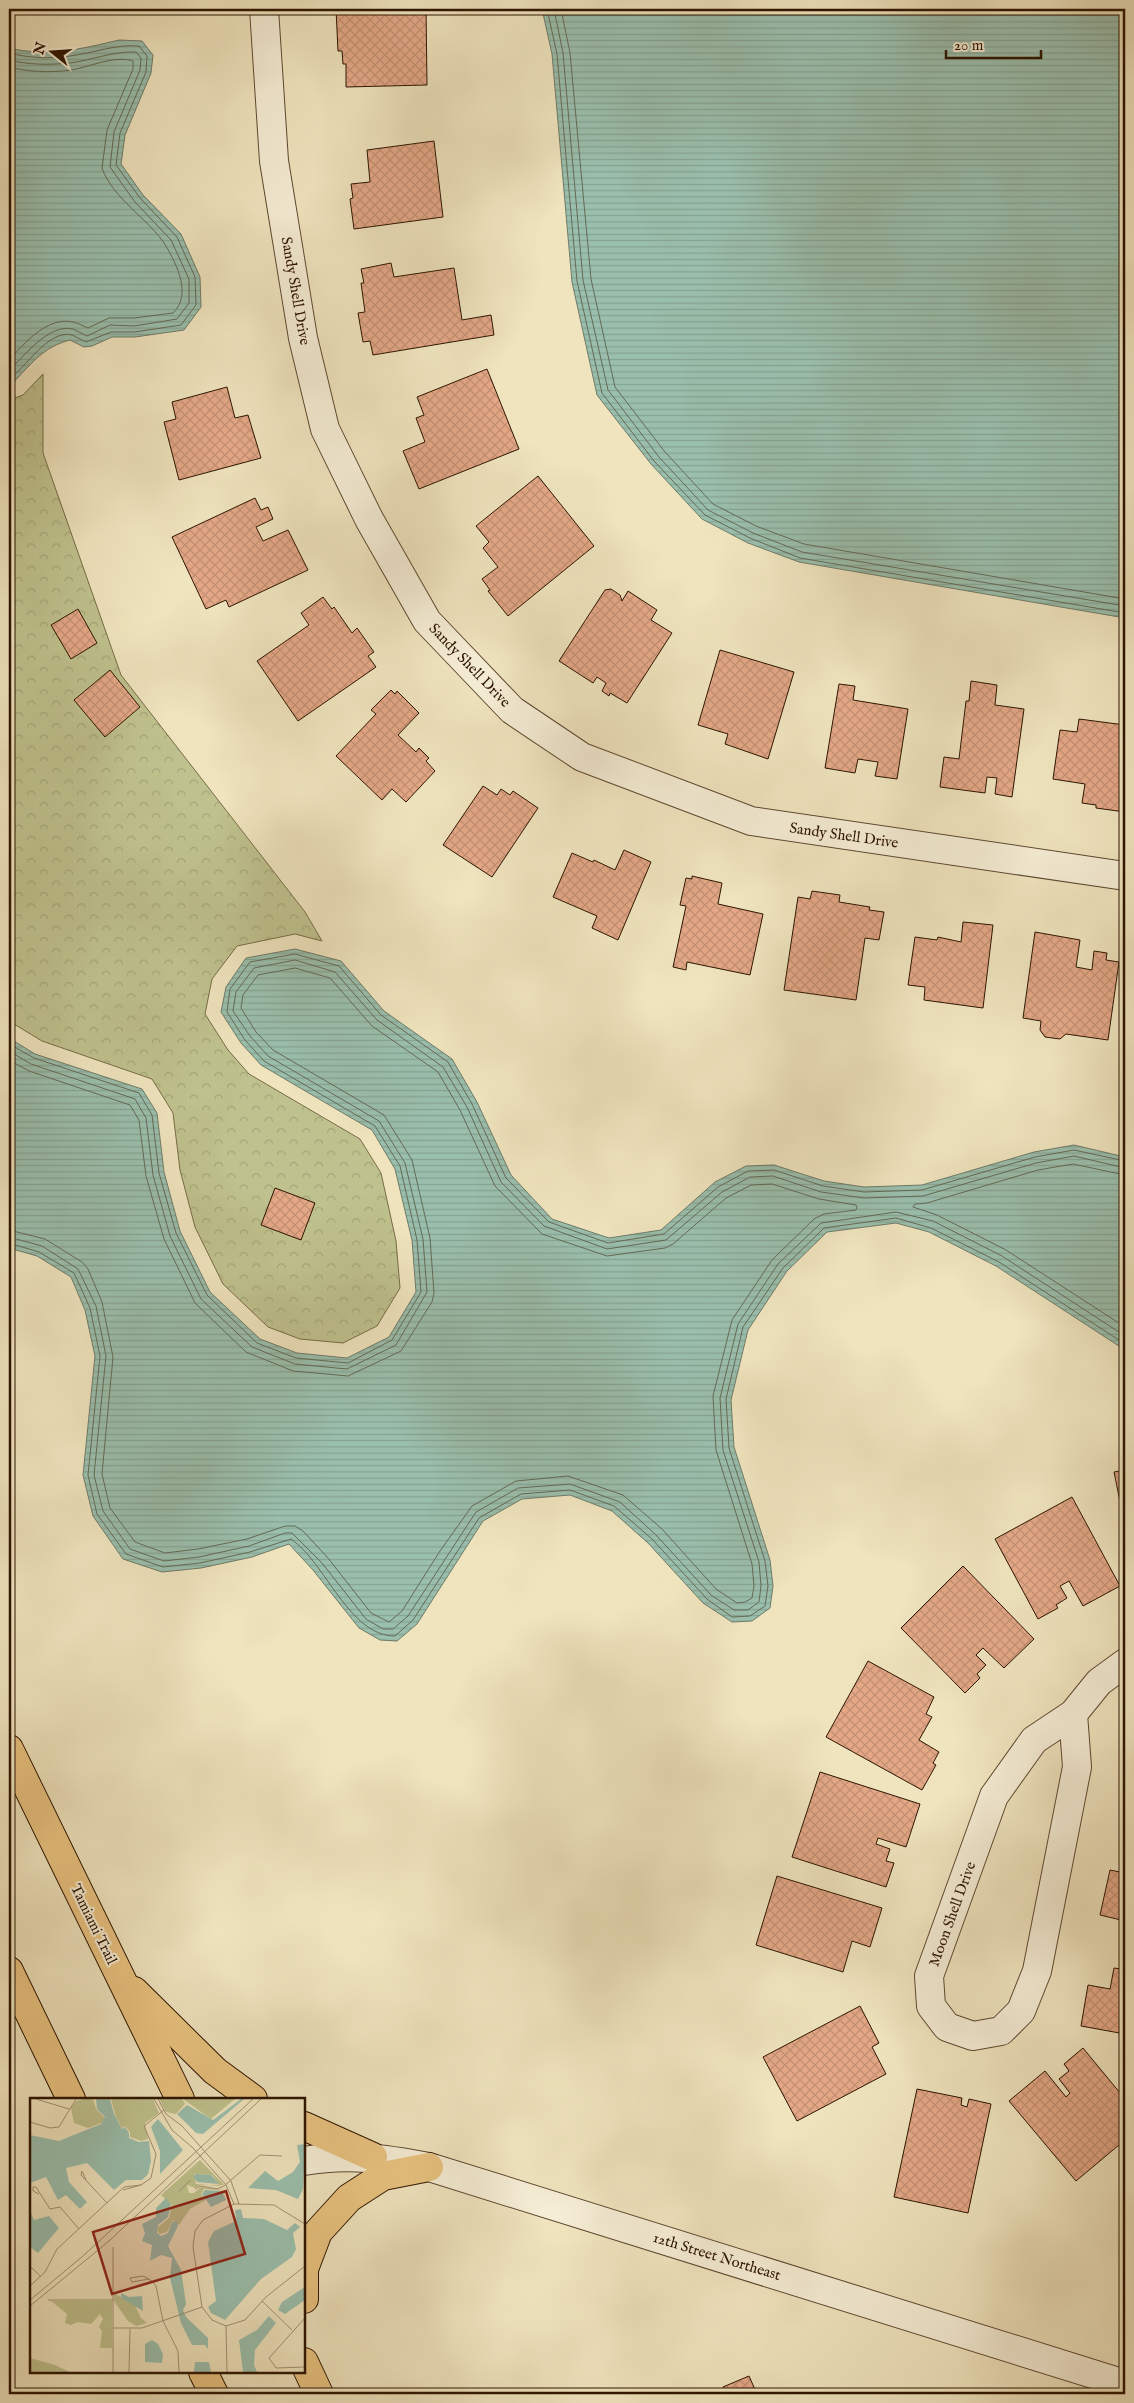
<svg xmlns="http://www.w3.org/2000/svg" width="1134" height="2403" font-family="'IM FELL English',serif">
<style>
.park{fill:url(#park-crowns);stroke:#766b47}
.water{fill:url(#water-rules);stroke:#6e7b68}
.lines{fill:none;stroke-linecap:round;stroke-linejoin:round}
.shore{stroke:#646a56;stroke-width:1}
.building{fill:url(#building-cross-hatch);stroke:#2d1400}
.minor-casing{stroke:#5e4830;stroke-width:30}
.primary-casing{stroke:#2d1400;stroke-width:30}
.minor{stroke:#f5edd5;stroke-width:28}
.primary{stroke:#e8c27f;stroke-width:28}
.labels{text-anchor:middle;stroke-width:4;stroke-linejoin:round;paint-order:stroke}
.street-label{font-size:15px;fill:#2d1400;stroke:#f5edd5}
.inset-road{fill:none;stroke:#a19172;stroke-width:1}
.view{fill:#8f2418;fill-opacity:0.15;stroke:#8f2418;stroke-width:2.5}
.inset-edge{fill:none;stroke:#2d1400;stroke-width:2.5}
</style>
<defs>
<pattern id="park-crowns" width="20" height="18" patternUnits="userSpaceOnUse" patternTransform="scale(1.25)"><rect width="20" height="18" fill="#bfc28e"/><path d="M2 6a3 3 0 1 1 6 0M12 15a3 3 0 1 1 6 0" fill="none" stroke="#a4a679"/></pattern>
<pattern id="water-rules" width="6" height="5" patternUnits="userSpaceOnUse" patternTransform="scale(1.25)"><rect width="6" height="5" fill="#9abfad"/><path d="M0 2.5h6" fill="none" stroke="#85a393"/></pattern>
<pattern id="building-cross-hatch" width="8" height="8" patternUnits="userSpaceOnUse" patternTransform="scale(1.25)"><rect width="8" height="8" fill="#e4a887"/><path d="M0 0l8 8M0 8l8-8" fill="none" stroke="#c49073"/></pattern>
</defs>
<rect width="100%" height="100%" fill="#efe4be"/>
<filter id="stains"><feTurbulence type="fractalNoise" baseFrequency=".004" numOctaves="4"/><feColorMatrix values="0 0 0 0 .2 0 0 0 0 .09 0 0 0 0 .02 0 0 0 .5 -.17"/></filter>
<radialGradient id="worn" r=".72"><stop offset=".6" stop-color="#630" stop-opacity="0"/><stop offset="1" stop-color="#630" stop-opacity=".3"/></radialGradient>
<polygon class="park" points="43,374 43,453 121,675 305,912 322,941 295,934 237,946 212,979 205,1014 228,1050 249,1074 360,1139 381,1173 396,1241 400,1288 377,1326 343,1343 300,1339 268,1327 223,1284 195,1227 180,1170 173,1113 152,1079 42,1041 9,1021 9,400 23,395"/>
<g class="water">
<polygon points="542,9 1125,9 1125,618 799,562 748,543 702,519 651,464 597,395 572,282 552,54"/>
<path d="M 119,40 L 142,41 L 153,55 L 151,73 L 125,135 L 121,164 L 143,195 L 181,234 L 200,277 L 201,307 L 184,330 L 135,337 L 112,337 L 92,346 L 84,347 L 70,340 C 43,347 31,364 13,383 L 9,384 L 9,48 C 47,57 82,49 119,40 Z"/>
<polygon points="295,949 341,961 384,1011 452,1059 477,1102 511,1175 552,1219 609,1238 661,1230 715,1182 746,1166 774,1165 824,1181 864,1187 922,1185 1034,1152 1074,1145 1125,1157 1125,1350 996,1266 929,1232 896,1223 827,1232 787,1271 748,1330 731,1400 734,1447 770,1560 773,1586 770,1608 752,1621 732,1622 703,1603 648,1543 612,1511 570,1495 522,1499 483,1521 417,1624 397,1641 380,1640 359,1628 313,1570 289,1544 252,1557 201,1568 162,1572 123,1559 93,1516 83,1475 95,1356 85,1310 71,1277 37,1256 9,1248 9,1038 35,1054 142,1089 157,1113 164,1172 180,1231 210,1292 260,1339 297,1353 347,1358 389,1337 416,1292 412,1240 395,1169 372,1130 261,1065 241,1043 221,1012 226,987 246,958"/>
</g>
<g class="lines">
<g class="shore">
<polyline points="547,9 557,54 577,281 602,393 654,461 705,515 750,538 800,558 1125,613"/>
<polyline points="554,9 563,53 583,280 608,390 659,457 708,510 753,533 802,552 1125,606"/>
<polyline points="561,9 570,53 591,279 615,387 665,452 713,504 756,526 804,544 1125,599"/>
<path d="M 9,53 C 29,58 49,59 70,56 C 94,53 115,44 139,46 L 147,56 L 146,72 L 120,133 L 116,165 L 140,198 L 177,237 L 195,277 L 196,305 L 181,325 L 135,332 L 111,332 L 86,342 C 81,340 77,337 72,335 C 48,329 25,369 9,379"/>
<path d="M 9,60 C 29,65 49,65 70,63 C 93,60 113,51 136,52 L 141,58 L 140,70 L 114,132 L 110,167 L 135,202 L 171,240 L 189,279 L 189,303 L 177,319 L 134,326 L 110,325 L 87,336 C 82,334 78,331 73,329 C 49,323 23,357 9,371"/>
<path d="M 9,67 C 29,72 50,73 71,70 C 90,67 114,55 133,61 L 133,69 L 107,130 L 102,168 C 112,198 150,220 166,246 C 177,265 192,295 173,313 L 134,318 L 109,318 L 88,328 C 83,326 78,323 73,322 C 47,316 24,344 9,360"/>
<polyline points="9,1044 34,1058 139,1093 152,1115 159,1173 176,1233 207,1295 257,1343 296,1358 348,1363 392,1340 421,1292 417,1240 400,1166 375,1126 264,1061 245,1040 227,1012 230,989 250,962 295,954 339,966 381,1015 448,1062 472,1104 506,1178 549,1222 608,1243 664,1234 718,1187 748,1171 774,1170 823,1186 864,1192 922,1190 1035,1157 1074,1150 1125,1161"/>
<polyline points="9,1051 31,1064 135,1099 146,1118 153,1175 170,1236 201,1299 252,1347 295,1364 347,1369 396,1345 427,1292 423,1239 405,1163 379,1121 268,1056 250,1036 233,1011 236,992 254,968 295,960 335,972 377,1020 443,1067 467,1107 501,1182 544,1226 607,1249 666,1240 722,1192 750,1177 773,1176 821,1192 864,1198 923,1196 1036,1163 1074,1156 1125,1168"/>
<polyline points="9,1060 29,1071 130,1105 139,1120 146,1176 164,1239 195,1303 246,1352 293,1371 348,1376 401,1351 432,1302 434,1293 430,1238 412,1160 384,1115 273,1050 256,1032 241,1008 243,995 258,975 295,968 330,978 372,1026 438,1072 460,1110 495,1186 542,1234 607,1256 665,1248 673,1244 726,1198 751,1185 772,1184 819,1199 856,1205 857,1207 856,1210 824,1214 814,1219 772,1260 732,1320 713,1396 716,1450 752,1564 754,1586 752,1598 745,1602 737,1603 716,1589 662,1529 623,1495 568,1476 516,1481 472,1506 440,1551 402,1611 389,1622 371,1613 328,1558 303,1531 295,1526 285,1526 247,1539 198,1549 165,1553 135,1542 110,1508 102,1474 113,1357 102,1302 88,1269 82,1262 45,1239 9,1230"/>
<polyline points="1125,1175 1073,1164 1038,1170 927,1203 915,1204 913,1207 937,1215 1006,1250 1125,1327"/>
<polyline points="9,1237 42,1246 78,1269 96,1306 106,1356 94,1475 103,1511 130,1549 164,1561 199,1557 249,1546 285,1533 292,1533 322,1563 366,1619 383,1629 393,1629 408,1616 476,1512 518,1488 570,1484 620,1502 656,1535 711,1595 734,1610 748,1610 759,1602 761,1586 759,1562 723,1450 720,1398 738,1324 778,1264 821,1223 896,1212 933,1221 1002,1256 1125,1336"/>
<path d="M 9,1243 L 39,1252 L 74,1273 L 90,1308 L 100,1356 L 88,1475 L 97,1514 L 126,1554 L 163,1567 L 200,1563 L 250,1552 L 291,1539 C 326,1563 349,1636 395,1636 L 413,1620 L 479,1518 L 521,1494 L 570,1490 L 614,1506 L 652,1539 L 707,1599 L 732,1617 L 750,1616 L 765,1606 L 768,1586 L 765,1561 L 729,1448 L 726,1399 L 743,1327 L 783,1268 L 824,1228 L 896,1218 L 931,1228 L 999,1262 L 1125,1344"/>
</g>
</g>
<g class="building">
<polygon points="336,9 426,9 427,85 346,87 346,64 343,64 342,51 338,51"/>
<polygon points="434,141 443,217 354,229 350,199 353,198 351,184 370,182 367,150"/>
<polygon points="391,263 394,277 454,268 462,320 491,315 494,335 373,355 370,341 363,342 358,313 365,312 361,283 364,283 361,269"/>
<polygon points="487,369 519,449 419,489 403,451 425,442 416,418 424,415 417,397"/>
<polygon points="227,387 235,418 248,415 261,458 179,480 164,422 176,419 172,402"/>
<polygon points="538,476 594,546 508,616 488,591 490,590 482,579 498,567 483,548 489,542 476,526"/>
<polygon points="255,498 261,510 268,507 273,519 256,527 263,541 288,530 308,570 229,607 226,600 206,609 172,537"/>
<polygon points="611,589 620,595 622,601 628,591 657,610 651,620 672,633 627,703 610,693 609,696 602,691 606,683 597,677 593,683 559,661 605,590"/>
<polygon points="323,597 332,609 334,607 352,633 357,628 374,652 368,656 376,667 298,721 257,661 309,625 301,613"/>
<polygon points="78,609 97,643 71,659 51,625"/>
<polygon points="720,650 794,672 768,759 725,744 728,734 698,725"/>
<polygon points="110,670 140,707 105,737 74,700"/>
<polygon points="971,681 997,685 995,705 1024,709 1012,797 995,794 997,778 987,777 985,793 940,787 944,757 959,759 966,701 969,701"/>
<polygon points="839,684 855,686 853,700 908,709 897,779 875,776 878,762 858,759 855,773 825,768"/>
<polygon points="391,690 395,694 397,691 419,713 398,735 416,752 419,748 429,758 426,761 435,771 406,802 392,789 382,800 336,756 376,714 371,710"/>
<polygon points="1079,719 1125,725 1125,812 1096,808 1096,805 1082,803 1085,784 1053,779 1060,730 1077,732"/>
<polygon points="483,786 497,795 501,789 510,795 513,791 538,808 492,877 443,845"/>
<polygon points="624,850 651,862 618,940 592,928 597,916 553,897 572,853 593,862 594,860 615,870"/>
<polygon points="692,876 722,883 718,904 763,914 750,975 687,962 686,970 673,967 686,906 680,905 686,878 692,879"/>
<polygon points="812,891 840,895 839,902 870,907 869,910 884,912 879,940 865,938 856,1000 784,990 798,897 810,899"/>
<polygon points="963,922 993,925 983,1008 924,1000 925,987 908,985 915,937 937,940 938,937 961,942"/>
<polygon points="1035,932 1080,940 1076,967 1092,970 1094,951 1107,953 1106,960 1119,962 1108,1040 1066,1034 1060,1039 1045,1037 1040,1030 1041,1021 1023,1018"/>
<polygon points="275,1188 315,1203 301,1240 261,1225"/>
<polygon points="1125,1470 1125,1526 1114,1472"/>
<polygon points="1072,1497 1120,1586 1083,1606 1069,1581 1060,1586 1067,1598 1056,1605 1058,1608 1038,1619 995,1539"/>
<polygon points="963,1566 1034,1639 1004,1668 983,1648 976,1655 986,1665 977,1674 980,1678 965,1693 901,1628"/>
<polygon points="868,1661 934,1697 926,1714 932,1717 919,1740 939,1752 933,1763 936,1765 922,1790 826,1737"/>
<polygon points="820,1772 920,1804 906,1847 878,1838 876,1844 890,1849 886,1861 894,1863 886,1887 792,1857"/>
<polygon points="1125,1832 1125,1855 1120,1854"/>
<polygon points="1110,1870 1125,1873 1125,1921 1100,1915"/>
<polygon points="777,1876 882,1908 870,1947 852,1941 843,1972 756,1945"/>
<polygon points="1124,1952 1125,2034 1081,2026 1088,1985 1110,1989 1114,1968 1121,1969"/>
<polygon points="860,2006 879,2043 872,2047 886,2074 797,2121 763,2057"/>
<polygon points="1083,2048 1125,2099 1125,2140 1076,2181 1009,2101 1045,2071 1066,2097 1070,2093 1059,2079 1069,2071 1064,2064"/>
<polygon points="917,2089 962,2098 961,2105 967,2107 969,2099 991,2104 968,2213 894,2197"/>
<polygon points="749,2376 757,2394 726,2394 723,2387"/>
</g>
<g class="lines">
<defs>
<g id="minor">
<polyline points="264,9 274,161 303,338 325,429 369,519 427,621 512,710 582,757 751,821 1125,876"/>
<polyline points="1073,1714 1077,1767 1037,1971 1021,2011 1001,2031 973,2036 947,2027 931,2006 929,1976 994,1796 1034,1740 1073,1714 1099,1682 1125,1663"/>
<path d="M 304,2161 C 349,2153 385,2159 429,2167 L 1125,2384"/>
</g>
<g id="primary">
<polyline points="9,1749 180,2099"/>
<polyline points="9,1971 71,2099"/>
<polyline points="134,1991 215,2071 253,2099"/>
<polyline points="304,2126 373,2157"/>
<polyline points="304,2299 304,2269 318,2232 349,2198 383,2176 429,2167"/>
<polyline points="304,2362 319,2394"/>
<polyline points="203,2372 214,2394"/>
</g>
</defs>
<use href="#minor" class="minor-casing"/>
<use href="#primary" class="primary-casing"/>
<use href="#minor" class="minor"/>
<use href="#primary" class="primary"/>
</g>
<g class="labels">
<g class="street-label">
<text transform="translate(296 291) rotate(80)" y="5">Sandy Shell Drive</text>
<text transform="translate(470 665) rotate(46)" y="5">Sandy Shell Drive</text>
<text transform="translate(844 835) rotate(8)" y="5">Sandy Shell Drive</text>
<text transform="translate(952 1914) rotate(-70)" y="5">Moon Shell Drive</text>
<text transform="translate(94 1924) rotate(64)" y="5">Tamiami Trail</text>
<text transform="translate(717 2256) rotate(17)" y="5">12th Street Northeast</text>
</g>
</g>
<g transform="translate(30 2098)">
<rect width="275" height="275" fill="#efe4be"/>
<path d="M 153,1 L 205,1 L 181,21 Z" fill="#bfc28e"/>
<path d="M 54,1 L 63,1 L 66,11 L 75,20 L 71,25 L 58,30 L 44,25 L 41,10 L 46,3 ZM 84,195 L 105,208 L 111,220 L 117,225 L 106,228 L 98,223 L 84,203 ZM 21,203 L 82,203 L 82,250 L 70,250 L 72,233 L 69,229 L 73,221 L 70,216 L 61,226 L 48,224 L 41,227 L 35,225 L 37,216 ZM 0,260 L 25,267 L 40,274 L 0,274 Z" fill="#bfc28e"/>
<path d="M 81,1 L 123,1 L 129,15 L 115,25 L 118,41 L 111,43 L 100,39 L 100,34 L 95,28 L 92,30 L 86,19 ZM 129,1 L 152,1 L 155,6 L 146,16 L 136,14 ZM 170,62 L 194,87 L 171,87 L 165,90 L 157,87 L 159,95 L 164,95 L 171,89 L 196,92 L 174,91 L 171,96 L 176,102 L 160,111 L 149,127 L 143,122 L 137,134 L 129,136 L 127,130 L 139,120 L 142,107 L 131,97 ZM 164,76 L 182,77 L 190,88 L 166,86 Z" fill="#bfc28e" fill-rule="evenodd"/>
<path d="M 66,1 L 80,1 L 84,16 L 92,31 L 95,29 L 99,35 L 99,40 L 109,44 L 119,43 L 121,63 L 118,76 L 112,82 L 96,82 L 84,92 L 57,65 L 36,70 L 39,84 L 57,104 L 50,111 L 36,97 L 28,102 L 16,79 L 0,85 L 0,37 L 29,43 L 71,26 L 75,19 L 67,11 ZM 211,1 L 214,1 L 173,36 L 166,35 L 147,16 L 157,7 L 183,22 ZM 128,21 L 153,52 L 130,76 L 130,53 L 121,29 ZM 275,46 L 273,91 L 268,101 L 246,92 L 218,90 L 235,73 L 248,83 L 263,74 L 270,64 L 267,47 ZM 166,76 L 181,77 L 189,86 L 167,84 L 163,78 ZM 175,92 L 192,93 L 196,102 L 181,109 L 172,96 ZM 136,100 L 141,106 L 138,119 L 128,127 L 127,135 L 131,138 L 138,135 L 142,124 L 147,123 L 148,128 L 138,148 L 151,172 L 156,206 L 153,212 L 156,219 L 178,240 L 178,251 L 175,247 L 162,247 L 151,225 L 140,180 L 142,160 L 131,157 L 120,163 L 122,147 L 112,143 L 115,135 L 112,126 L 126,119 L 126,110 ZM 211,111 L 213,120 L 234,121 L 257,132 L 265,125 L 270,129 L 263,135 L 266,151 L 262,159 L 231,181 L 195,222 L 181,215 L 178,209 L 186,203 L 178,144 L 184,133 L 206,123 L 205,112 ZM 0,113 L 4,122 L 19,118 L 29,130 L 8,155 L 0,149 ZM 275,189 L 275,202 L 255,216 L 248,212 L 252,204 ZM 91,195 L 99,199 L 112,198 L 113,213 L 91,200 ZM 239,218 L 246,225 L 225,252 L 224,267 L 227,274 L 213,274 L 209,242 L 227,232 ZM 122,242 L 128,246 L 133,256 L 132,265 L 115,264 L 115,246 ZM 165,264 L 179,264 L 181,274 L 164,274 Z" fill="#9abfad"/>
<path class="inset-road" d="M 6,1 L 39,11M 124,1 L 142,32 L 163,50 L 196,87 L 204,106M 128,1 L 136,16 L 152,28 L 201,83 L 209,106M 0,24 L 20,30 L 29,29 L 46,1M 56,82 L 52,73 L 51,77 L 77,105M 165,91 L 171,88 L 187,91 L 194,88 L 230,57 L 252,58M 93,92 L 111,87M 149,93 L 161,82M 9,96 L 3,93 L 3,89 L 6,89 L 20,111 L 30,109 L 49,131M 275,126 L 244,107 L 204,106 L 173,122 L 165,133 L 163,149 L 172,209 L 182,222 L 196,228 L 215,222 L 236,199 L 275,168M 83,149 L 83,274M 0,168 L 11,179M 119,181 L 102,184 L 100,180 L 113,178 L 117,180 L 123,184 L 126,188 L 133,223 L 148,253 L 149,274M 0,188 L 15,174 L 27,151 L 94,89 L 111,87 L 121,80 L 126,56 L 114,28 L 134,12M 0,202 L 53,158 L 223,1M 18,202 L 83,202M 232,203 L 262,232M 0,208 L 79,143 L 231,1M 275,220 L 239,260 L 246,270 L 275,269M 196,228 L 197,274M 83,230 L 112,230 L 172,209M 99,274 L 100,231"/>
<path class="view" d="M 196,93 L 215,156 L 82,196 L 63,134 Z"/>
<rect width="275" height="275" class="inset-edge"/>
</g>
<rect width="1134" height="2403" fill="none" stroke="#efe4be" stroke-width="30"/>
<rect x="10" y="10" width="1114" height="2383" fill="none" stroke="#2d1400" stroke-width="2.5"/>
<rect x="15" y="15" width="1104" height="2373" fill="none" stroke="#2d1400"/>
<g transform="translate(52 52) rotate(287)" stroke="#f5edd5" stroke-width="4" paint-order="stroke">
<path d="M0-4L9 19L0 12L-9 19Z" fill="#2d1400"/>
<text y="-8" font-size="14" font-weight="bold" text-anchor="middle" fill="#2d1400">N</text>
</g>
<path d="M946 50v8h95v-8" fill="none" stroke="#2d1400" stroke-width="2.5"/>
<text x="954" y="50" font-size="15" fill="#2d1400" stroke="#f5edd5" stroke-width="4" paint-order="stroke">20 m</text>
<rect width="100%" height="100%" filter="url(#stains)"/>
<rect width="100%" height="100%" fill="url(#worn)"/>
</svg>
